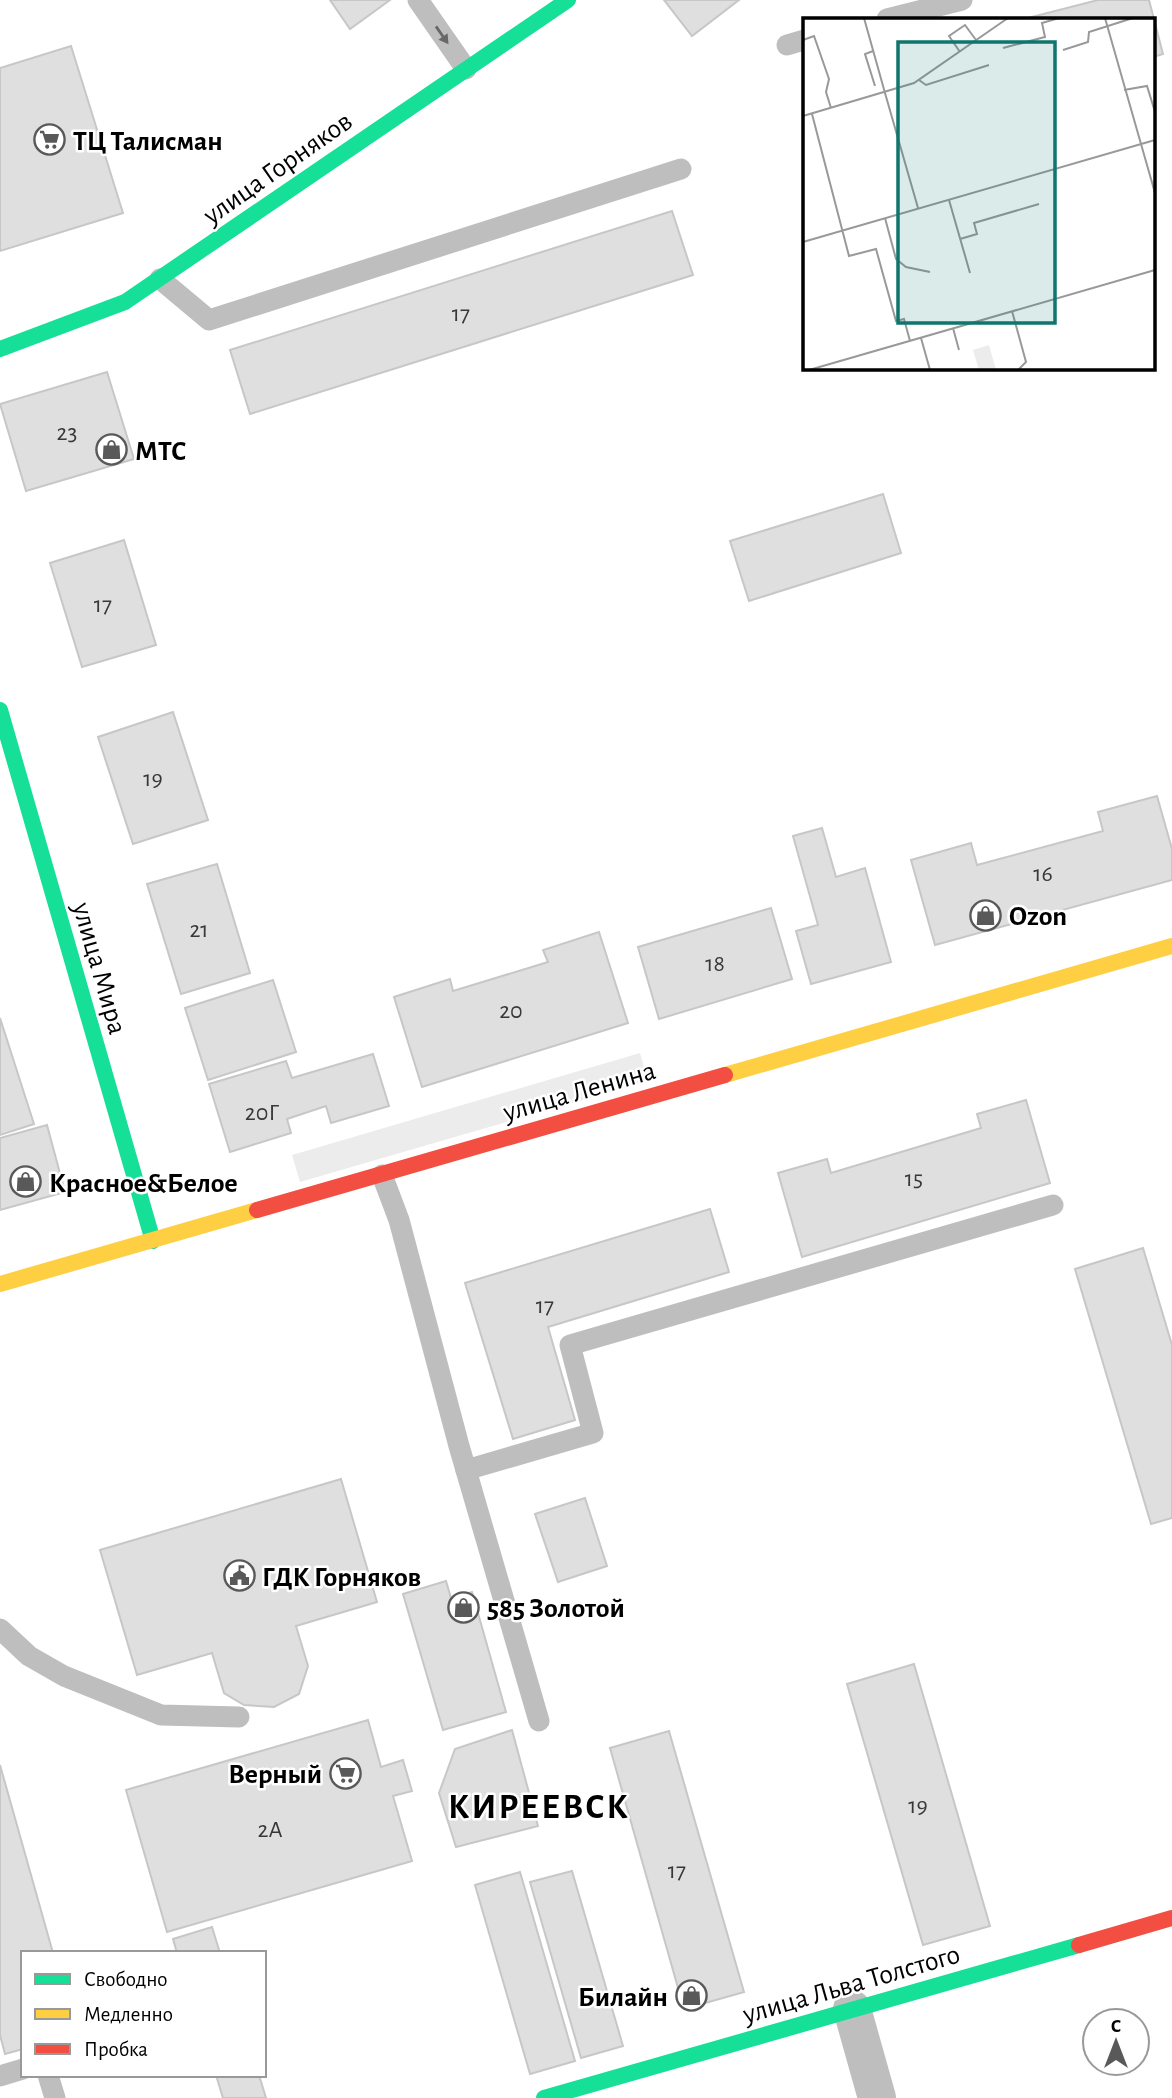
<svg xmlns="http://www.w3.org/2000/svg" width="1172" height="2098" font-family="'Alegreya Sans',sans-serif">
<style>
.green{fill:#ececec}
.building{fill:#dfdfdf;stroke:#c7c7c7;stroke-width:2}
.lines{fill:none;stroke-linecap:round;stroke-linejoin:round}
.lane{stroke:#bebebe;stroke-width:21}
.street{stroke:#bebebe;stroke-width:38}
.fast{stroke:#16e098;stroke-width:16}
.slow{stroke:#ffcf43;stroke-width:16}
.jam{stroke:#f24e42;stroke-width:16}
.oneway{fill:#686868}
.labels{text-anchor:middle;stroke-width:5;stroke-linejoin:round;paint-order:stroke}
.number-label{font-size:24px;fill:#383838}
.poi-label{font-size:28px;font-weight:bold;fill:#000;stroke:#fff;text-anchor:start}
.street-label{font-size:28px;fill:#000;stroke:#fff}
.district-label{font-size:35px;font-weight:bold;letter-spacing:2px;fill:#000;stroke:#fff}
.inset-road{fill:none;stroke:#999;stroke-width:2}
.view{fill:#0f766e;fill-opacity:0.15;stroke:#0f766e;stroke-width:3.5}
.inset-edge{fill:none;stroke:#000;stroke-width:3.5}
</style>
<rect width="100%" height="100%" fill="#fff"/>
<polygon class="green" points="640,1053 648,1081 300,1182 292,1155"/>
<g class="building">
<polygon points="330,0 390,0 350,29"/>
<polygon points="664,0 739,0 692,36"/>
<polygon points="1098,0 1149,0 1163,54 1153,57 1153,19 1024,19"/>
<polygon points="71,46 123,213 0,251 0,68"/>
<polygon points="672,211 693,275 250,414 230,350"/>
<polygon points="107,372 134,459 26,491 0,404"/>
<polygon points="883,494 901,553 749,601 730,541"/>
<polygon points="124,540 156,645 82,667 50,563"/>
<polygon points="173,712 208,820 133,844 98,737"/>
<polygon points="1157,796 1172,849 1172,880 935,945 911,860 971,843 977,865 1103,831 1098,812"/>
<polygon points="822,828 836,877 865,868 891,962 811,984 796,931 818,925 793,836"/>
<polygon points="217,864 250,973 181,994 147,884"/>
<polygon points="771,908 792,979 659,1019 638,947"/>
<polygon points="599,932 628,1023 422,1087 394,997 450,979 453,991 548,962 543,950"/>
<polygon points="273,980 296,1052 208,1080 185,1008"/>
<polygon points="0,1018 34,1124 0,1135"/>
<polygon points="373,1054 389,1106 331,1123 326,1106 287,1119 291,1133 230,1152 209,1084 286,1061 292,1078"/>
<polygon points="1026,1100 1050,1183 802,1257 778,1173 827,1159 831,1173 981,1128 977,1114"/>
<polygon points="47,1125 65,1192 0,1210 0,1138"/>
<polygon points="710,1209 729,1272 548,1327 575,1420 513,1439 465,1283"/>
<polygon points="1143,1248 1172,1345 1172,1518 1151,1524 1075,1269"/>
<polygon points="341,1479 377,1602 296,1626 308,1666 299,1694 274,1707 244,1705 224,1693 212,1653 137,1675 100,1550"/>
<polygon points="585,1498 607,1566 558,1582 535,1514"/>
<polygon points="446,1581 451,1598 472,1592 506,1712 443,1730 403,1594"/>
<polygon points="914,1664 990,1926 923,1945 847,1684"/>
<polygon points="368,1720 381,1767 403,1760 412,1791 393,1796 412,1861 167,1932 126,1790"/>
<polygon points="512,1730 538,1826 456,1847 439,1793 455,1749"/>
<polygon points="669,1731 744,1992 684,2009 610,1748"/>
<polygon points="0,1765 53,1953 23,1953 23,2049 5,2054 0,2035"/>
<polygon points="572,1871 623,2046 581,2058 530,1882"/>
<polygon points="520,1872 575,2061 530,2074 475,1885"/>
<polygon points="212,1927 220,1953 177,1953 173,1939"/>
<polygon points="216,2075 259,2075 266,2098 223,2098"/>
</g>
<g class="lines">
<g class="lane">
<polyline points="418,0 466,69"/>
<polyline points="887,19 962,0"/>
<polyline points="787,45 804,40"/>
<polyline points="160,279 209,320 681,169"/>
<polyline points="382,1175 399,1220 459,1446 539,1721"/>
<polyline points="466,1470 593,1433 570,1345 1053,1205"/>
<polyline points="0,1629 29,1656 64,1676 161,1715 239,1717"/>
<polyline points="48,2075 55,2098"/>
<polyline points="0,2076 23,2069"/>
</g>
<polyline class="street" points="852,2009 877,2098"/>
<g class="fast">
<polyline points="0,349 125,302 568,0"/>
<polyline points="0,710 153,1241"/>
<polyline points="544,2098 1079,1945"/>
</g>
<g class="slow">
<polyline points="725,1075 1172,946"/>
<polyline points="0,1284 257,1210"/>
</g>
<g class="jam">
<polyline points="257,1210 725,1075"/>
<polyline points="1079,1945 1172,1918"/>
</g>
</g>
<defs><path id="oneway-solid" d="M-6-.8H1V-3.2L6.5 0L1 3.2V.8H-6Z" transform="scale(1.75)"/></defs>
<use class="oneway" href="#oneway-solid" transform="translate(442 35) rotate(55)"/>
<defs>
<symbol id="supermarket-ring" viewBox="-11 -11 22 22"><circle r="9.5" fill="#fff" stroke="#595959" stroke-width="1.5"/><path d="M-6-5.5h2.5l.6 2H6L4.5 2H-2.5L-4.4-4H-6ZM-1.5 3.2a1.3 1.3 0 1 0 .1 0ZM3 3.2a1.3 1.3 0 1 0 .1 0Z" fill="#595959"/></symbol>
<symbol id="shop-ring" viewBox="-11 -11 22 22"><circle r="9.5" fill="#fff" stroke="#595959" stroke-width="1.5"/><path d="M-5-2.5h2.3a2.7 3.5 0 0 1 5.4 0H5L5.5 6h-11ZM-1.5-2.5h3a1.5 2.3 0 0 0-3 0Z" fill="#595959"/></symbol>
<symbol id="civic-ring" viewBox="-11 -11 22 22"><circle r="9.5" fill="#fff" stroke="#595959" stroke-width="1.5"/><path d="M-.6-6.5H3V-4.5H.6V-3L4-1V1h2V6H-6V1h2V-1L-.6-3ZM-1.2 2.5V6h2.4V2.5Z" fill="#595959"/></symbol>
</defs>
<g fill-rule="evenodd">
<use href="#supermarket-ring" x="32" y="122" width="35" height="35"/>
<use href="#shop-ring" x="94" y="432" width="35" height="35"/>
<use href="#shop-ring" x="968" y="898" width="35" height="35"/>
<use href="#shop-ring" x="8" y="1164" width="35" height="35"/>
<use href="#civic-ring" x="222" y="1558" width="35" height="35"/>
<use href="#shop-ring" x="446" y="1590" width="35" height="35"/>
<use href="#supermarket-ring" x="328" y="1756" width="35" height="35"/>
<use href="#shop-ring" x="674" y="1978" width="35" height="35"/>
</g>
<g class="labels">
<g class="number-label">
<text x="461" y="321">17</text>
<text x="67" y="440">23</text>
<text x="103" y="612">17</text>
<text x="153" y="786">19</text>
<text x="1043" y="881">16</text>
<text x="199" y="937">21</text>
<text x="715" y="971">18</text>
<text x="511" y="1018">20</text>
<text x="262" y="1120">20Г</text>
<text x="914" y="1186">15</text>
<text x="545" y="1313">17</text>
<text x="918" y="1813">19</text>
<text x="270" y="1837">2А</text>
<text x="677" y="1878">17</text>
</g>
<g class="poi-label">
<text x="73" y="150">ТЦ Талисман</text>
<text x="135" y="460">МТС</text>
<text x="1009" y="925">Ozon</text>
<text x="49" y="1192">Красное&amp;Белое</text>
<text x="262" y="1586">ГДК Горняков</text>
<text x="487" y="1617">585 Золотой</text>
<text x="322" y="1783" text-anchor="end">Верный</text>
<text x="668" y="2006" text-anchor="end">Билайн</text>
</g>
<g class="street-label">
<text transform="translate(277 167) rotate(-35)" y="10">улица Горняков</text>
<text transform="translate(101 968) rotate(74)" y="10">улица Мира</text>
<text transform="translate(579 1090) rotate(-16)" y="10">улица Ленина</text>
<text transform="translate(851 1983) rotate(-16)" y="10">улица Льва Толстого</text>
</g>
<g class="district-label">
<text x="539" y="1818">КИРЕЕВСК</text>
</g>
</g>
<g transform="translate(803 18)">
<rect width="352" height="352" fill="#fff"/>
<path d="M 186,327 L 193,352 L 176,352 L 170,332 Z" fill="#ececec"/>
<path class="inset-road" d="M 61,0 L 82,75M 302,0 L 352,175M 0,22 L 11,18 L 26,61 L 23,74 L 28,90M 200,30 L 242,19 L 239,5 L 256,0M 260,32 L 285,24 L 286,14 L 330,0M 70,33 L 62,36 L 72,68M 157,34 L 146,18 L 162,7 L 173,22M 116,62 L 123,67 L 186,47M 321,72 L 344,68 L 352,94M 82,75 L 115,190M 9,96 L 46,238 L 73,231 L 93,303 L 101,301 L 107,323M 0,98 L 111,65 L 205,0M 146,182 L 167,255M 82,200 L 93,241 L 103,249 L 127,254M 157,221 L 174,216 L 171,205 L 236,186M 0,224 L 352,122M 209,293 L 223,344 L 215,352M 150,310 L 156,332M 118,320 L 127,352M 6,352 L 352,252"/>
<path class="view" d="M 95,24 L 252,24 L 252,305 L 95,305 Z"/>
<rect width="352" height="352" class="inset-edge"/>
</g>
<rect x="21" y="1951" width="245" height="126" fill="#ffffff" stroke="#999999" stroke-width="2"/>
<rect x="35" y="1974" width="35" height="10" fill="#16e098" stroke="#999999" stroke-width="2"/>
<text x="84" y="1986" font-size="21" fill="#000000">Свободно</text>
<rect x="35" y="2009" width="35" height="10" fill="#ffcf43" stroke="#999999" stroke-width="2"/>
<text x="84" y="2021" font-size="21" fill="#000000">Медленно</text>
<rect x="35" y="2044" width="35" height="10" fill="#f24e42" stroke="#999999" stroke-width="2"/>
<text x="84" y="2056" font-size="21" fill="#000000">Пробка</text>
<g transform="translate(1116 2042)"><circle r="33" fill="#ffffff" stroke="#999999" stroke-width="2"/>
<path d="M0-5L12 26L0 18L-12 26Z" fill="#595959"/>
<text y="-10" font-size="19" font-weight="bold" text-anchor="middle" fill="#000000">С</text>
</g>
</svg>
